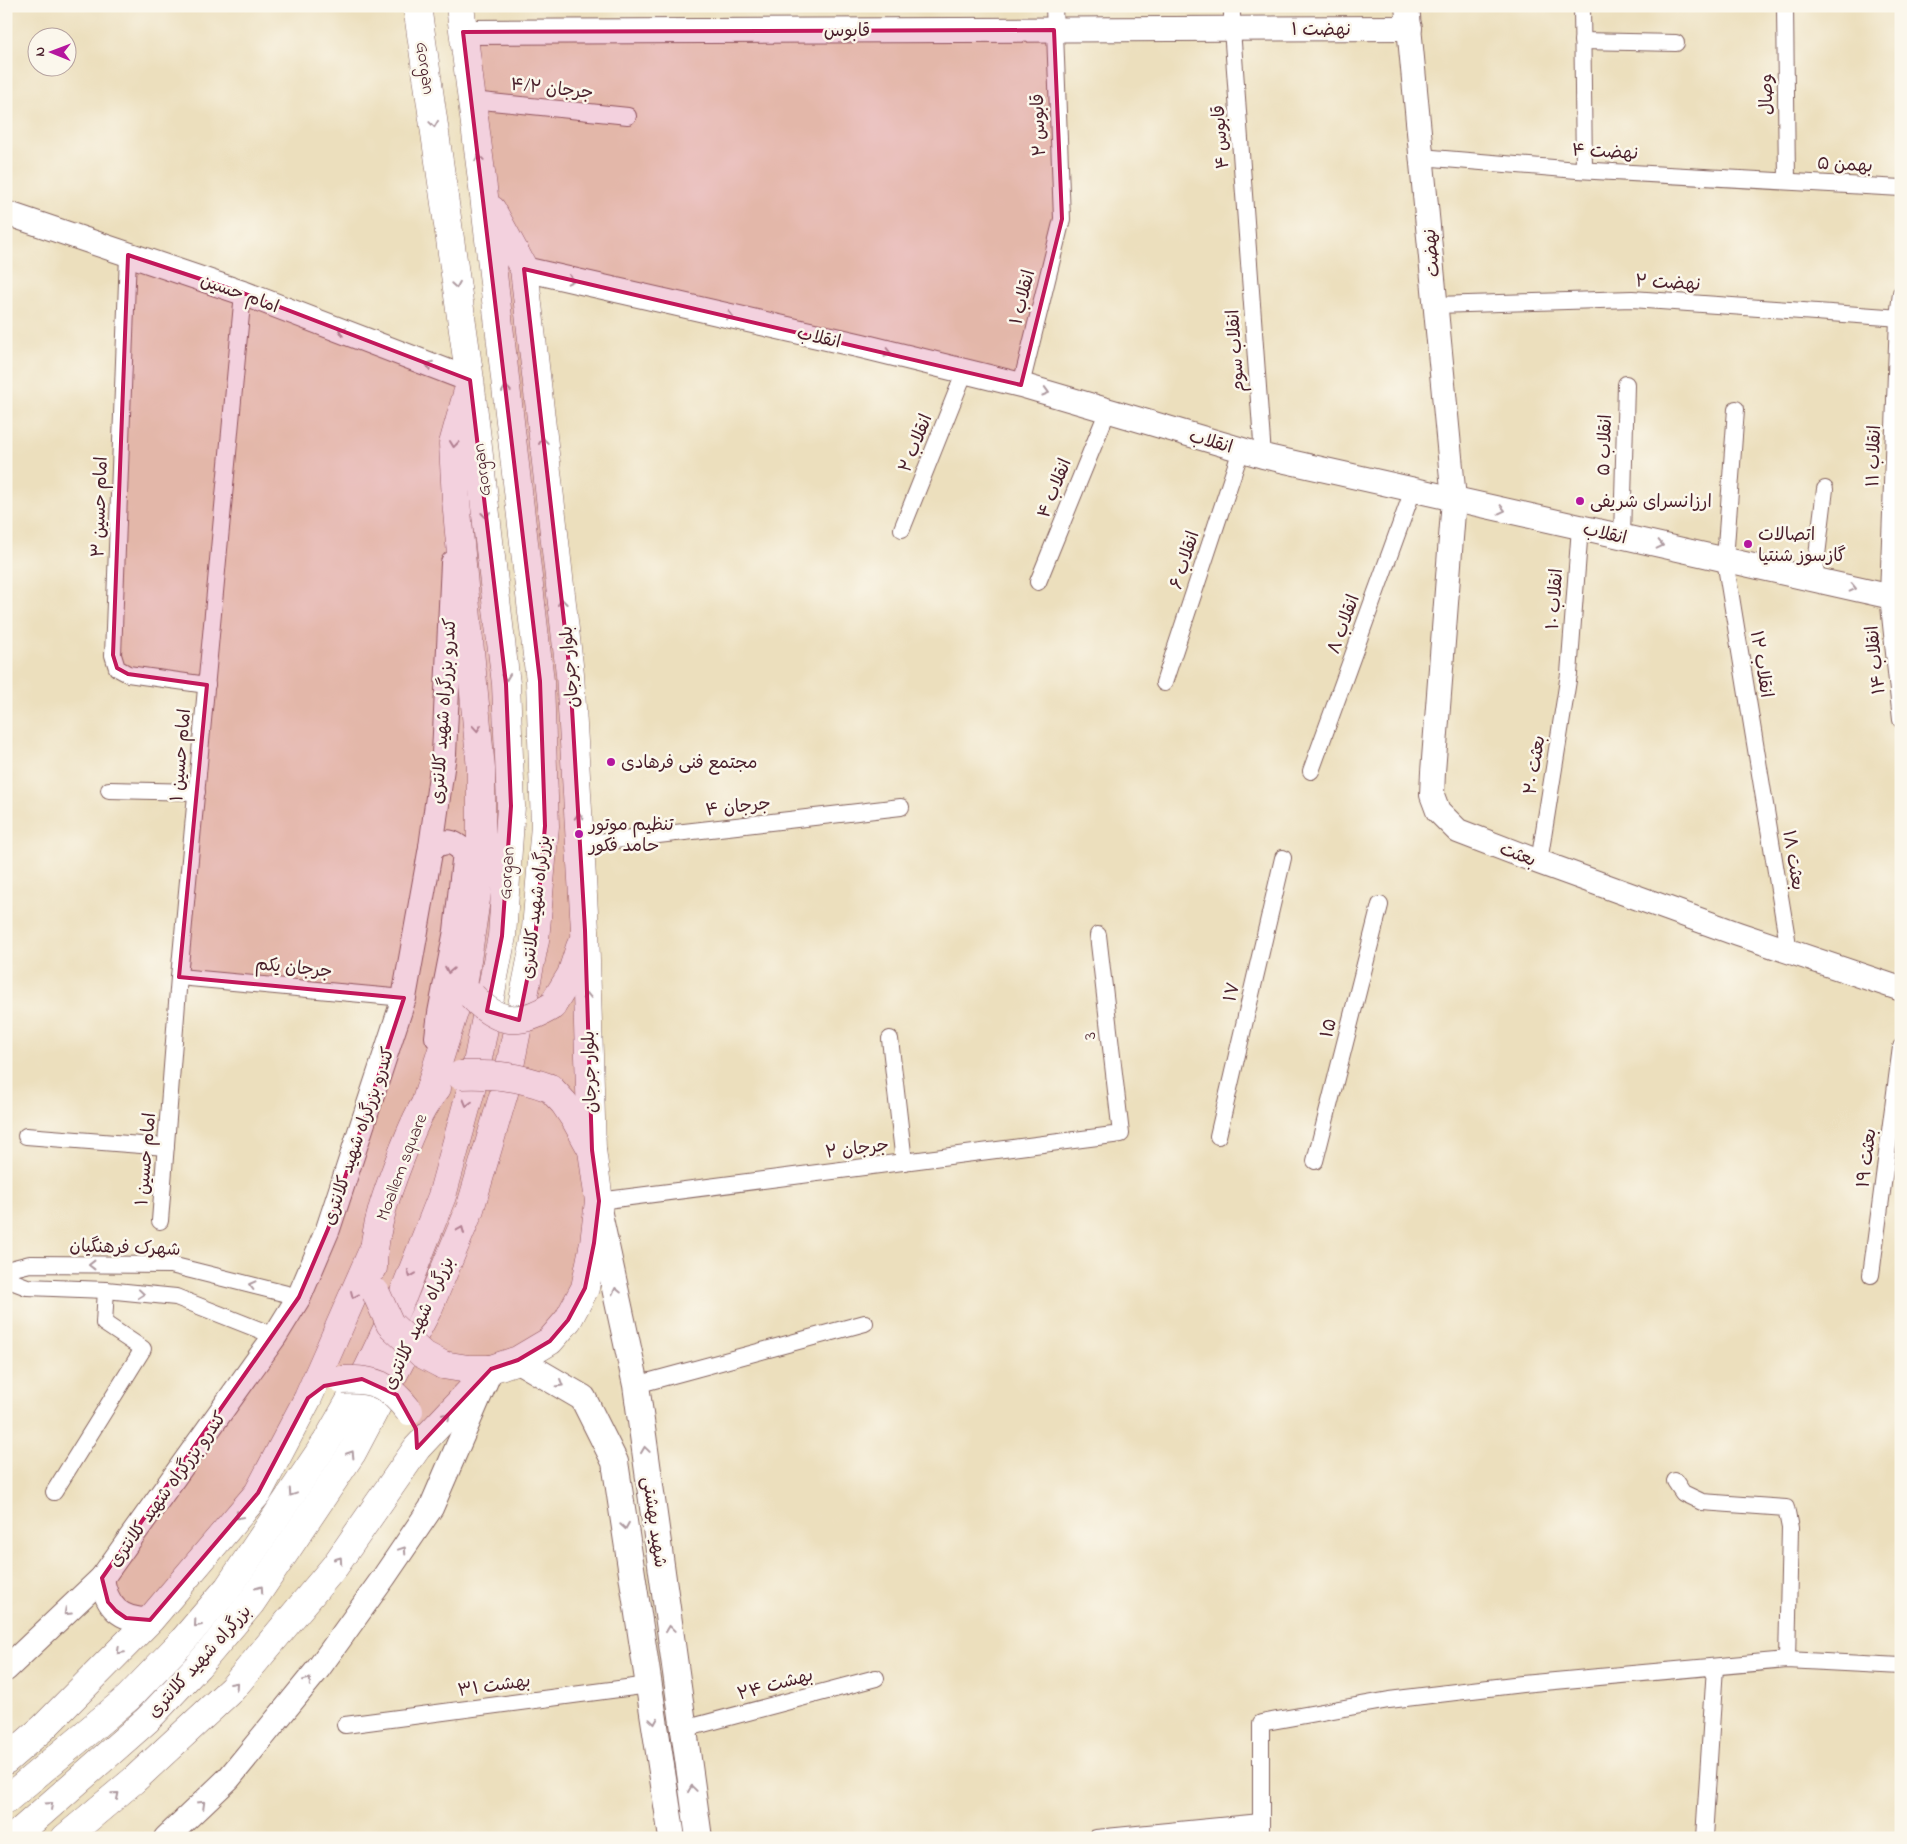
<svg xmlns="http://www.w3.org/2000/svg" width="1907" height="1844" font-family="'Indie Flower','Playpen Sans Arabic',sans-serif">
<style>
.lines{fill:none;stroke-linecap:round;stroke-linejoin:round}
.street-casing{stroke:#83625e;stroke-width:18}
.secondary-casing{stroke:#83625e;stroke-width:26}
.primary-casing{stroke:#83625e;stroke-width:28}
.highway-casing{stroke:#83625e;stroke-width:29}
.street{stroke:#fff;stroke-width:16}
.secondary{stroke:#fff;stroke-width:24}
.primary{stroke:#fff;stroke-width:26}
.highway{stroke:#fff;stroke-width:28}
.highway-bridge-casing{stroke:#83625e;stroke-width:29;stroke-linecap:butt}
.highway-bridge{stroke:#fff;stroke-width:28}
.oneway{stroke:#ae9aa0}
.marked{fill:#c2185b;fill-opacity:0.2;stroke:#c2185b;stroke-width:4;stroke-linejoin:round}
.poi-dot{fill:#b5179e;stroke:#fbf7ec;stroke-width:2}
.labels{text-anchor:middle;stroke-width:5;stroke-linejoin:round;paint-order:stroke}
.street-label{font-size:18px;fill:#4a1f2b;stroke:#fbf7ec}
.poi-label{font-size:18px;fill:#4a1f2b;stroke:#fbf7ec;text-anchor:start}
</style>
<rect width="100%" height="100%" fill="#fbf7ec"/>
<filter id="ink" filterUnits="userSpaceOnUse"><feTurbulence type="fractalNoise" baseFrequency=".02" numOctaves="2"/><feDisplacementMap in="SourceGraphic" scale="10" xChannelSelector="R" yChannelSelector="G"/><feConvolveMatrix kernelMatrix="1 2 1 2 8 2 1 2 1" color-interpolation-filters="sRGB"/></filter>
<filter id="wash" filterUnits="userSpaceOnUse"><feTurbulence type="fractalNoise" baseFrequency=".0096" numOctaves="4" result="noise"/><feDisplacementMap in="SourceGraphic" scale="20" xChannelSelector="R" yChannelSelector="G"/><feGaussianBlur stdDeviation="1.12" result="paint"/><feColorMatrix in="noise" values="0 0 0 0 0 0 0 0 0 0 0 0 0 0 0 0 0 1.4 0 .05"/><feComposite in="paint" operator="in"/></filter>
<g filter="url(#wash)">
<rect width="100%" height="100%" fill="#ecdfbd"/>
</g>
<g filter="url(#ink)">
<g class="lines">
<defs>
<g id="street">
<polyline points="1232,6 1232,29 1263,456"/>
<polyline points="1582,6 1584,170"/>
<polyline points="1785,6 1787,181"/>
<polyline points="1582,41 1676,43"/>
<polyline points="472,100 628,116"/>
<polyline points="1421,157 1577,170 1901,188"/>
<polyline points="128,255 113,655 117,668 128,674 207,685"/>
<polyline points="1901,293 1898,317 1888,596 1901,720"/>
<polyline points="1436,305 1632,299 1901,318"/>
<polyline points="1021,385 1062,219 1054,6"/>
<polyline points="1736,409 1725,560 1789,951"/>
<polyline points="902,529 965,371"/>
<polyline points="1622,537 1626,384"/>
<polyline points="1814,580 1825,489"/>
<polyline points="1038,582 1108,410"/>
<polyline points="1164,683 1241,450"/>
<polyline points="1311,771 1413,490"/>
<polyline points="109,790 197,792"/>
<polyline points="580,844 901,807"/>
<polyline points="1539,862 1569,674 1580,527"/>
<polyline points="179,977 404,998"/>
<polyline points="890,1039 904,1162"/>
<polyline points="26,1136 166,1147"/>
<polyline points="1218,1136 1283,858"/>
<polyline points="1315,1161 1380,905"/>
<polyline points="599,1201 1121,1134 1098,935"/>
<polyline points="160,1221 179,977 243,293"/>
<polyline points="6,1270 30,1264 171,1265 299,1297"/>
<polyline points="1871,1275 1901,1047"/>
<polyline points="6,1279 27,1287 106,1290 176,1297 275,1336"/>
<polyline points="636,1385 865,1323"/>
<polyline points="1675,1481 1683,1493 1702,1502 1786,1508 1790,1528 1787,1660"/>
<polyline points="54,1492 143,1349 104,1323 106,1290"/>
<polyline points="345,1725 649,1685"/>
<polyline points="684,1729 876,1678"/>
<polyline points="1096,1838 1261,1822"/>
<polyline points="1261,1838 1261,1723 1389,1700 1522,1684 1787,1660 1901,1666"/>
<polyline points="1704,1838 1715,1667"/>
</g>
<g id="secondary">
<polyline points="1407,6 1454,499 1433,772 1432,795 1438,811 1458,831 1539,862 1738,934 1901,989"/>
<polyline points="463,32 1410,28"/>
<polyline points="6,213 243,293 470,380"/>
<polyline points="524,269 862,346 1021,385 1263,456 1901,599"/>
<path d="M 431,847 C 448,840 452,840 465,852 L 456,931 L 440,1013 L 437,1037"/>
<path d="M 102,1578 C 106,1607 121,1621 150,1620"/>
<polyline points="6,1669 102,1578 275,1336 299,1297 328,1229 404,998 431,847 444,754 453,563"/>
<polyline points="166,1838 229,1778 318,1669 384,1577 431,1508 488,1376"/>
</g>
<g id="primary">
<polyline points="599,1214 636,1385 699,1838"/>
<polyline points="518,1360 583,1398 615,1462 672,1838"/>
</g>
<g id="highway">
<polyline points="492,210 524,269 570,674 585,930 592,1150"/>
<polyline points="552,1006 571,975 580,947"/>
<polyline points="426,1101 464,980 481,866 481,769 456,500 453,444 467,394"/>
<path d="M 373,1268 C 373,1227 389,1187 404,1149 C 413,1127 421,1106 437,1088"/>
<polyline points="443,1365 468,1369 491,1369 518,1360 550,1341 568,1320 585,1288 594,1243 599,1201 592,1150 576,1121 564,1103 550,1088"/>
<polyline points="6,1760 43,1728 150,1620 258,1493 308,1398 373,1250"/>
<polyline points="6,1800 128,1698 180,1644 228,1588 327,1441 368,1369 403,1295 442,1196 474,1079 502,936 511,806 506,684 470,380 417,6"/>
<polyline points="13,1838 147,1720 198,1666 251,1603 352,1453 429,1307 470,1209 506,1086 535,940 545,826 540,681 484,196 460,6"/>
<polyline points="65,1838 134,1780 232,1689 335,1566 417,1448 491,1369"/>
</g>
</defs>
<use href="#street" class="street-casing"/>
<use href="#secondary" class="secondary-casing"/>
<use href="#primary" class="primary-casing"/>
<use href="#highway" class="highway-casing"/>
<use href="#street" class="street"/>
<use href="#secondary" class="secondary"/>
<use href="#primary" class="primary"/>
<use href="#highway" class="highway"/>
<defs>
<g id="highway-bridge">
<path d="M 472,996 C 498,1024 520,1026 552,1006"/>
<path d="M 460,1075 C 495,1074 517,1076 550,1088"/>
<polyline points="376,1293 390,1324 422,1354 443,1365"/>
<path d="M 342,1380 C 374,1378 389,1385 409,1411"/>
</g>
</defs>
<use href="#highway-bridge" class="highway-bridge-casing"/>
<use href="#highway-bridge" class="highway-bridge"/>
</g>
<defs><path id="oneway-chevron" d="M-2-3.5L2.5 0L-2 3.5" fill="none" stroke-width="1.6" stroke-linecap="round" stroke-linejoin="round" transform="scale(1.25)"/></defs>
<g class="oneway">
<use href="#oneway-chevron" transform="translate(434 124) rotate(82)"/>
<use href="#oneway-chevron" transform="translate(479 158) rotate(-98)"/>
<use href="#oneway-chevron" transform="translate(571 280) rotate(13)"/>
<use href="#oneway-chevron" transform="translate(456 285) rotate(81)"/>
<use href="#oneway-chevron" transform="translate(730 316) rotate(13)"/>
<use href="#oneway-chevron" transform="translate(342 331) rotate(-159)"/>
<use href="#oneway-chevron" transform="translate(888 353) rotate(14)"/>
<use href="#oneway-chevron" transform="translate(429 365) rotate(-159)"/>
<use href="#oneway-chevron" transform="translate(506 389) rotate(-97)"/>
<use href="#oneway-chevron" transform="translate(1046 392) rotate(16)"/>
<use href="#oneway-chevron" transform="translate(543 441) rotate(-97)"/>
<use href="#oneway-chevron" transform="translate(454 444) rotate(96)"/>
<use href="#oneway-chevron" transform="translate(1502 510) rotate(13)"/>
<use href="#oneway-chevron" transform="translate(486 515) rotate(83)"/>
<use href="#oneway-chevron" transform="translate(1660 545) rotate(13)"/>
<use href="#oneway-chevron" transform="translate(1853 588) rotate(13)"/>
<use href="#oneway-chevron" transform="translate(562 602) rotate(-97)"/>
<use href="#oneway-chevron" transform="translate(506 677) rotate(84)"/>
<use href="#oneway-chevron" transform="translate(477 728) rotate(85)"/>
<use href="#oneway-chevron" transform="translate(579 816) rotate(-92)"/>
<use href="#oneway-chevron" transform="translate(449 970) rotate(101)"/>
<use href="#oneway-chevron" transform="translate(587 996) rotate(-92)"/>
<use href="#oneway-chevron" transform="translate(467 1103) rotate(105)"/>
<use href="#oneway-chevron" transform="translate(461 1230) rotate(-67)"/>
<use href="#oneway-chevron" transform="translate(92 1265) rotate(-180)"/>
<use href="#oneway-chevron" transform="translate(411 1274) rotate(112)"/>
<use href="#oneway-chevron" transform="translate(252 1285) rotate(-166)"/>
<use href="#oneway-chevron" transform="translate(616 1291) rotate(-102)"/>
<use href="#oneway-chevron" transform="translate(141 1294) rotate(6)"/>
<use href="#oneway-chevron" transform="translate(354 1295) rotate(114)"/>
<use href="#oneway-chevron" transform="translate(560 1384) rotate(30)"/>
<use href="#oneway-chevron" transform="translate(447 1416) rotate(-47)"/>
<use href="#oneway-chevron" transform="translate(645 1450) rotate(-98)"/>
<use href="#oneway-chevron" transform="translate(351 1454) rotate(-58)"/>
<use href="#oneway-chevron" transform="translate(292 1493) rotate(124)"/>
<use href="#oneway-chevron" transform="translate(239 1516) rotate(130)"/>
<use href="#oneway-chevron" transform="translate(625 1526) rotate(81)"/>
<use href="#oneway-chevron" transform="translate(403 1550) rotate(-56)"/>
<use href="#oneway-chevron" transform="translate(339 1560) rotate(-55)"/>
<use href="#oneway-chevron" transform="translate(260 1589) rotate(-55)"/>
<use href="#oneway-chevron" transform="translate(67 1612) rotate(137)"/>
<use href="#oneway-chevron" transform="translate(197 1624) rotate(131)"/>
<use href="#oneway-chevron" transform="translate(670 1629) rotate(-98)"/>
<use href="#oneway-chevron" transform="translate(120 1651) rotate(135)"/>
<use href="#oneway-chevron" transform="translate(308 1681) rotate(-51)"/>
<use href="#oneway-chevron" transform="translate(235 1685) rotate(-48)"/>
<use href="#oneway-chevron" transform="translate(654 1721) rotate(81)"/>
<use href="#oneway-chevron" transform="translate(692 1789) rotate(-98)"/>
<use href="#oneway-chevron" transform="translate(116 1795) rotate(-40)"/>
<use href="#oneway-chevron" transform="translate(202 1804) rotate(-44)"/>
<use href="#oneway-chevron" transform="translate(50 1805) rotate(-42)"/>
</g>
</g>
<path class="marked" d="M 1054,30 L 1062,219 L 1021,385 L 524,269 L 570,674 L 585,930 L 592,1150 L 599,1201 L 594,1243 L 585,1288 L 568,1320 L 550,1341 L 518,1360 L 491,1369 L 417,1448 L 416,1429 L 397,1395 L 362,1379 L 324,1386 L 308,1398 L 258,1493 L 150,1620 L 126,1618 L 116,1611 L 108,1602 L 102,1578 L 299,1297 L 328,1229 L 404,998 L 179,977 L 207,685 L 128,674 L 117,668 L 113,655 L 128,255 L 243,293 L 470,380 L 506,684 L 511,806 L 502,936 L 487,1011 L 519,1020 L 535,940 L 545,826 L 540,681 L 463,32 Z"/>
<g class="poi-dot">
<circle cx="1580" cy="501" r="5"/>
<circle cx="1748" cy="544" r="5"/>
<circle cx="611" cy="762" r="5"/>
<circle cx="579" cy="834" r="5"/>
</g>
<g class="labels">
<g class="street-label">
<text x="1321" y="35">۱ نهضت</text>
<text x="847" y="36">قابوس</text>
<text transform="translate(426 68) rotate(82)" y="6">Gorgan</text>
<text transform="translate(552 88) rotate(6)" y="6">۴/۲ جرجان</text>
<text transform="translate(1766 94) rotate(-90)" y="6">وصال</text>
<text transform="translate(1038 125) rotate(-92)" y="6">۲ قابوس</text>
<text transform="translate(1220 137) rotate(-94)" y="6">۴ قابوس</text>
<text transform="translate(1605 151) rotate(3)" y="6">۴ نهضت</text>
<text transform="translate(1845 164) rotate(3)" y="6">۵ بهمن</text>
<text transform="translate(1431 253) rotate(-95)" y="6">نهضت</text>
<text transform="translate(1668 282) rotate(3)" y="6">۲ نهضت</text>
<text transform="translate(240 293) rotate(20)" y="6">امام حسین</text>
<text transform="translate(1022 297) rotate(-76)" y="6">انقلاب ۱</text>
<text transform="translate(819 337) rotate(13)" y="6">انقلاب</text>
<text transform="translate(1235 351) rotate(-94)" y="6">انقلاب سوم</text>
<text transform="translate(1211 441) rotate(16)" y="6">انقلاب</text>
<text transform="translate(915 443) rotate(-68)" y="6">۲ انقلاب</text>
<text transform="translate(1604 445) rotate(-88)" y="6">۵ انقلاب</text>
<text transform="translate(1873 456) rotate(-88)" y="6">۱۱ انقلاب</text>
<text transform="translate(481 470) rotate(-97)" y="6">Gorgan</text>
<text transform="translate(1054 488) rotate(-68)" y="6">۴ انقلاب</text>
<text transform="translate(99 507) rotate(-88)" y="6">امام حسین ۳</text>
<text transform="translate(1605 533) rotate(13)" y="6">انقلاب</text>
<text transform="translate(1184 560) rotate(-72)" y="6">۶ انقلاب</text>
<text transform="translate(1554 599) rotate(-86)" y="6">۱۰ انقلاب</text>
<text transform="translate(1343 624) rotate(-70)" y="6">۸ انقلاب</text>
<text transform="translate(1875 660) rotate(-96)" y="6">۱۴ انقلاب</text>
<text transform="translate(1762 664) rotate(81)" y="6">۱۲ انقلاب</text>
<text transform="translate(569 667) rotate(-95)" y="6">بلوار جرجان</text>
<text transform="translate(443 711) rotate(-86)" y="6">کندرو بزرگراه شهید کلانتری</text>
<text transform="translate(180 755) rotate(-85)" y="6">امام حسین ۱</text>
<text transform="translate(1534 765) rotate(-81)" y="6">۲۰ بعثت</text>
<text transform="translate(738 806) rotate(-6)" y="6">۴ جرجان</text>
<text transform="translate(1518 854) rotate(21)" y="6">بعثت</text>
<text transform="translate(1794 860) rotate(81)" y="6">۱۸ بعثت</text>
<text transform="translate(506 873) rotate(-86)" y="6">Gorgan</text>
<text transform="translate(535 907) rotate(-83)" y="6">بزرگراه شهید کلانتری</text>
<text transform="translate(294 967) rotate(6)" y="6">جرجان یکم</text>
<text transform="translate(1231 992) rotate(-77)" y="6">۱۷</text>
<text transform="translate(1328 1028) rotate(-76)" y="6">۱۵</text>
<text transform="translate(1089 1036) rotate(-97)" y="6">3</text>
<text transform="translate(589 1072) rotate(-92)" y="6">بلوار جرجان</text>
<text transform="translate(358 1136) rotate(-71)" y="6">کندرو بزرگراه شهید کلانتری</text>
<text transform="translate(857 1148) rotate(-7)" y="6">جرجان ۲</text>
<text transform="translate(1866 1158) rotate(-83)" y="6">بعثت ۱۹</text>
<text transform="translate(145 1159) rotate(-85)" y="6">امام حسین ۱</text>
<text transform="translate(401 1167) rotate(-69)" y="6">Moallem square</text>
<text transform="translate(125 1247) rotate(2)" y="6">شهرک فرهنگیان</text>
<text transform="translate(418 1323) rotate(-65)" y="6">بزرگراه شهید کلانتری</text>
<text transform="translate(167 1489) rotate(-54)" y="6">کندرو بزرگراه شهید کلانتری</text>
<text transform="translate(655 1522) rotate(82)" y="6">شهید بهشتی</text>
<text transform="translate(199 1661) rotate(-48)" y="6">بزرگراه شهید کلانتری</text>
<text transform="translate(775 1684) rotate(-15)" y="6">بهشت ۲۴</text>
<text transform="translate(494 1685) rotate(-8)" y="6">بهشت ۳۱</text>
</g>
<g class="poi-label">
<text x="1590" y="507">ارزانسرای شریفی</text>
<text x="1758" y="540">اتصالات<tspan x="1758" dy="21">گازسوز شنتیا</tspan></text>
<text x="621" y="768">مجتمع فنی فرهادی</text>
<text x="589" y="830">تنظیم موتور<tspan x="589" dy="21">حامد فکور</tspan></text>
</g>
</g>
<rect width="1907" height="1844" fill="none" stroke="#fbf7ec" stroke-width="25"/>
<g transform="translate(52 52) rotate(271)"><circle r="24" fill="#fbf7ec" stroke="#b4a19f"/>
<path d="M0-4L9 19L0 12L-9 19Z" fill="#b5179e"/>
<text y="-8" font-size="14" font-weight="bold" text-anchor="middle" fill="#4a1f2b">N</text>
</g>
</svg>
